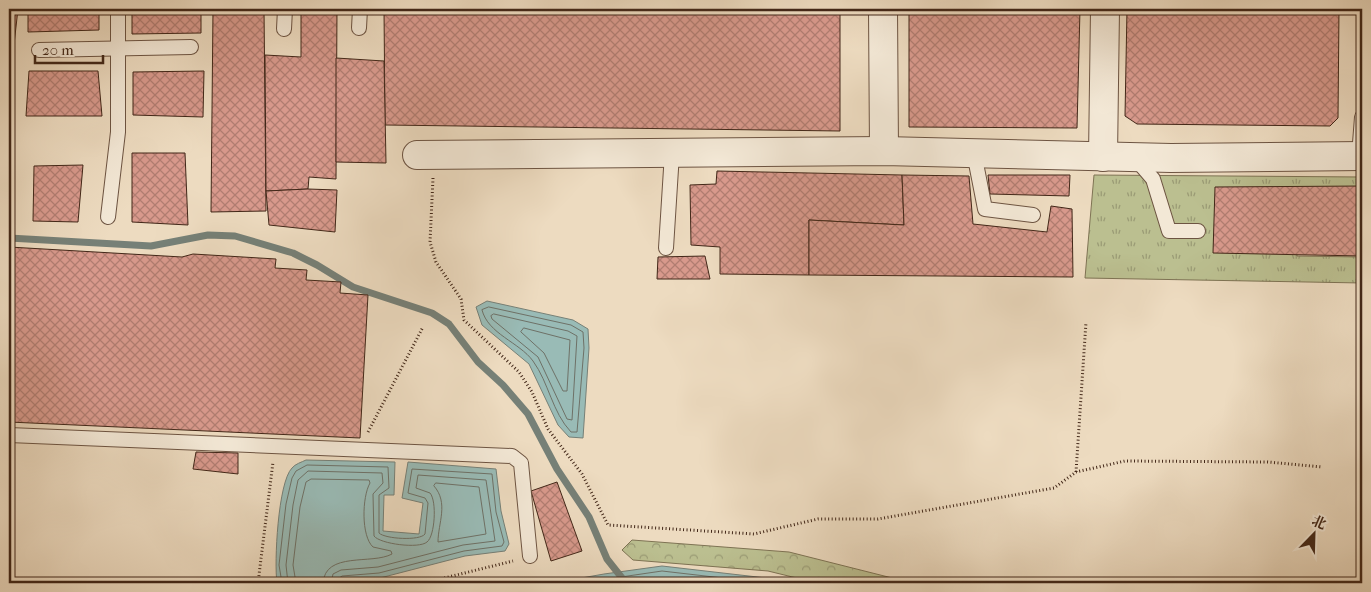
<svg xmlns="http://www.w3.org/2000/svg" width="1371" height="592" font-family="'IM FELL French Canon','Noto Serif SC',serif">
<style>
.grass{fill:url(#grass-tufts);stroke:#7e7354}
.forest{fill:url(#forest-crowns);stroke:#7e7354}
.water{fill:#99bbb6;stroke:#768077}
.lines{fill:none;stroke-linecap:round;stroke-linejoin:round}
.shore{stroke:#6e7167;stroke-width:1}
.stream{stroke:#768077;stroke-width:7}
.building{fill:url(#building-cross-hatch);stroke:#422718}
.lane-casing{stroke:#6d5442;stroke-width:16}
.street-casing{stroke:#6d5442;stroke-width:30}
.path{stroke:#422718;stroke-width:3;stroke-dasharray:1 2.5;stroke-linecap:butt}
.lane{stroke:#f3e8d6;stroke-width:14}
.street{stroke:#f3e8d6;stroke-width:28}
</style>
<defs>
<pattern id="grass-tufts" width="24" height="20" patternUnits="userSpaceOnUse" patternTransform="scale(1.25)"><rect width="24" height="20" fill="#bbbf90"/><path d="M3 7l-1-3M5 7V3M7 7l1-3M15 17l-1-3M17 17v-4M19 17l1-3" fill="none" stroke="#9a9b75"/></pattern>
<pattern id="forest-crowns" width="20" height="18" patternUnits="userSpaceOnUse" patternTransform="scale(1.25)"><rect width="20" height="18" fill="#bbbf90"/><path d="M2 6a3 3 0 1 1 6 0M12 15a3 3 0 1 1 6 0" fill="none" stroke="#9a9b75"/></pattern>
<pattern id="building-cross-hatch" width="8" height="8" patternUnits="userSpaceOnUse" patternTransform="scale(1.25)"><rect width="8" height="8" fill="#d8998c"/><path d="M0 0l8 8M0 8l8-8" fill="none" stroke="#b17d71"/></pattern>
</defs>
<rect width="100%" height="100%" fill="#eddbc0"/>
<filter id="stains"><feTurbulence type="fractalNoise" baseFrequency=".004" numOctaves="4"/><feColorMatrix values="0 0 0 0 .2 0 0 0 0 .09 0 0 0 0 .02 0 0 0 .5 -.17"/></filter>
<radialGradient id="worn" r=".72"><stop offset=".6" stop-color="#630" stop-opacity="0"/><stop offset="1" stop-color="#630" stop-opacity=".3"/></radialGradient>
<polygon class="grass" points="1094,175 1362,177 1362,219 1296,218 1297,256 1362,257 1362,283 1085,278"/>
<polygon class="forest" points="632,540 789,552 912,583 817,583 768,571 633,560 622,550"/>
<g class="water">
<polygon points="487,301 573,320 588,329 589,348 583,438 569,437 558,425 529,364 482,325 476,307"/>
<path d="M 306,460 L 395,462 L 394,495 L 384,495 L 383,531 L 419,534 L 423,503 L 402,498 L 408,462 L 496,469 L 501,511 L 509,544 L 505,551 L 465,556 L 380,578 L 313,583 L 277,583 C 274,563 278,482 292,468 C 295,464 302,462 306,460 Z"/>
<polygon points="662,566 766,578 786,583 553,583 604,574"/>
</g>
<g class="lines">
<g class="shore">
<path d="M 489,307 L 571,325 L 583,332 L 584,348 L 577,432 L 571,432 C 552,412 549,383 533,361 C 519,342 488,334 482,310 Z"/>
<polygon points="494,314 568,331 577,336 572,420 567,419 538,357 492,319 491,316"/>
<polygon points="524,328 570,340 567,391 563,391 544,353 521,332"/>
<path d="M 436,483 L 479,487 L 486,534 L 438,542 C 438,523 449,503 434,486 Z"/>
<path d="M 282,583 L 279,565 L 286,504 L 292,478 L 296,471 L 307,465 L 388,467 L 389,488 L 379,495 L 379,533 C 385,539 420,541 425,534 L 428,503 L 425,498 L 408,493 L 412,469 L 492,474 L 496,512 L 504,542 L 502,546 L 464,551 L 379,573 L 342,576 L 338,579 L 337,583"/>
<path d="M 288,583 L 286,565 L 293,505 L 298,480 L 308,471 L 382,473 L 383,483 L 373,494 L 374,536 C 380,544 419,549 427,542 C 435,536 437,501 430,493 L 416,488 L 418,475 L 486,480 L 495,541 L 463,545 L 378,567 L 341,570 L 333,574 L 331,583"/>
<path d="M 296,583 L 293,565 L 300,507 L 306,482 L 311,479 L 369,480 L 370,483 C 362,497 361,536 373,547 L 391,551 L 392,554 C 372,565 325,551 323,583"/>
<polyline points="580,583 662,571 766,583"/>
<polyline points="617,583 662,578 712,583"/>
</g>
<polyline class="stream" points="9,238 151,246 208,235 235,236 293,253 317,265 353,287 432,313 449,324 478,362 503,385 528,414 557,469 589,517 607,559 626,583"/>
</g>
<g class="building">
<polygon points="9,9 18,9 9,89"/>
<polygon points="28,9 99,9 99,30 28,32"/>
<polygon points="132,9 201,9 201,33 132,34"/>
<polygon points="213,9 264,9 266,211 211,212"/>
<polygon points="301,9 337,9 336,179 309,177 308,189 266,191 265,55 301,57"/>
<polygon points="384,9 840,9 840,131 385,125"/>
<polygon points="909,9 1080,9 1077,128 909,127"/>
<polygon points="1127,9 1339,9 1338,118 1330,126 1137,124 1125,116"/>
<polygon points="336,58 384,61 386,163 336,162"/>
<polygon points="29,71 98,71 102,116 26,116"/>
<polygon points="204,71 203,117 133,115 133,72"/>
<polygon points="132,153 185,153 188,225 132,222"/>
<polygon points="83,165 78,222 33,221 34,166"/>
<polygon points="717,171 902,175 904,225 809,220 809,275 720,274 720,247 691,245 690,185 716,184"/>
<polygon points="902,175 969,176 973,224 1047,232 1051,206 1072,209 1073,277 809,275 809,220 904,225"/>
<polygon points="988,175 1070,175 1069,196 990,194"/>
<polygon points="1362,186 1362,256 1213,253 1215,187"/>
<polygon points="308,189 337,190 335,232 269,225 266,191"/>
<polygon points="9,247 182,257 193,254 276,259 275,268 307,270 306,280 341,282 340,293 368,295 360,438 9,422"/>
<polygon points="705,256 710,279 657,279 658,257"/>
<polygon points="196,452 238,453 238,474 193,469"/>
<polygon points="557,482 582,551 551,561 531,491"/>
</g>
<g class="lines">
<defs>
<g id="lane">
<polyline points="359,28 360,9"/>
<polyline points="284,29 285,9"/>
<polyline points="39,50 191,47"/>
<polyline points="974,153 985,209 1033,215"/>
<polyline points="1359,156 1362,117"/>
<polyline points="1135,158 1153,179 1169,231 1198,231"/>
<polyline points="108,217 118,132 118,9"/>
<polyline points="666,248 672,153"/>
<polyline points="9,435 512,456 521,463 530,556"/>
</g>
<g id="street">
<polyline points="883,9 884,151"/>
<polyline points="417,155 884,151 1171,158 1362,156"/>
<polyline points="1103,157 1105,9"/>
</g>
</defs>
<use href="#lane" class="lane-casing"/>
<use href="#street" class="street-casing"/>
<g class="path">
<polyline points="433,178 430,242 436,262 461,299 464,320 519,372 532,392 548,429 582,474 608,525 754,534 818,519 878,519 1054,488 1076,472 1125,461 1268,462 1322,467"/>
<polyline points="368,432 423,327"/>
<polyline points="1076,472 1086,322"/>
<polyline points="258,583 273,462"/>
<polyline points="424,583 513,561"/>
</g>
<use href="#lane" class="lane"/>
<use href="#street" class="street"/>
</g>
<rect width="1371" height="592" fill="none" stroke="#eddbc0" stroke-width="30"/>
<rect x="10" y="10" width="1351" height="572" fill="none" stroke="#422718" stroke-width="2.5"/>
<rect x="15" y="15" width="1341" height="562" fill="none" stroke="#422718"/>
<g transform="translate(1314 534) rotate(23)" stroke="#f3e8d6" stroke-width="4" paint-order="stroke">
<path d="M0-4L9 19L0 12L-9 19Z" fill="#422718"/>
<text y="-8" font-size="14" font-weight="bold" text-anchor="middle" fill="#422718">北</text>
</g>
<path d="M35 55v8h68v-8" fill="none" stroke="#422718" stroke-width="2.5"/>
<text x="42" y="55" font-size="15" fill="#422718" stroke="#f3e8d6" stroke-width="4" paint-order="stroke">20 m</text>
<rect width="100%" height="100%" filter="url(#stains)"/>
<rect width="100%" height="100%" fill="url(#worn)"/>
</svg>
